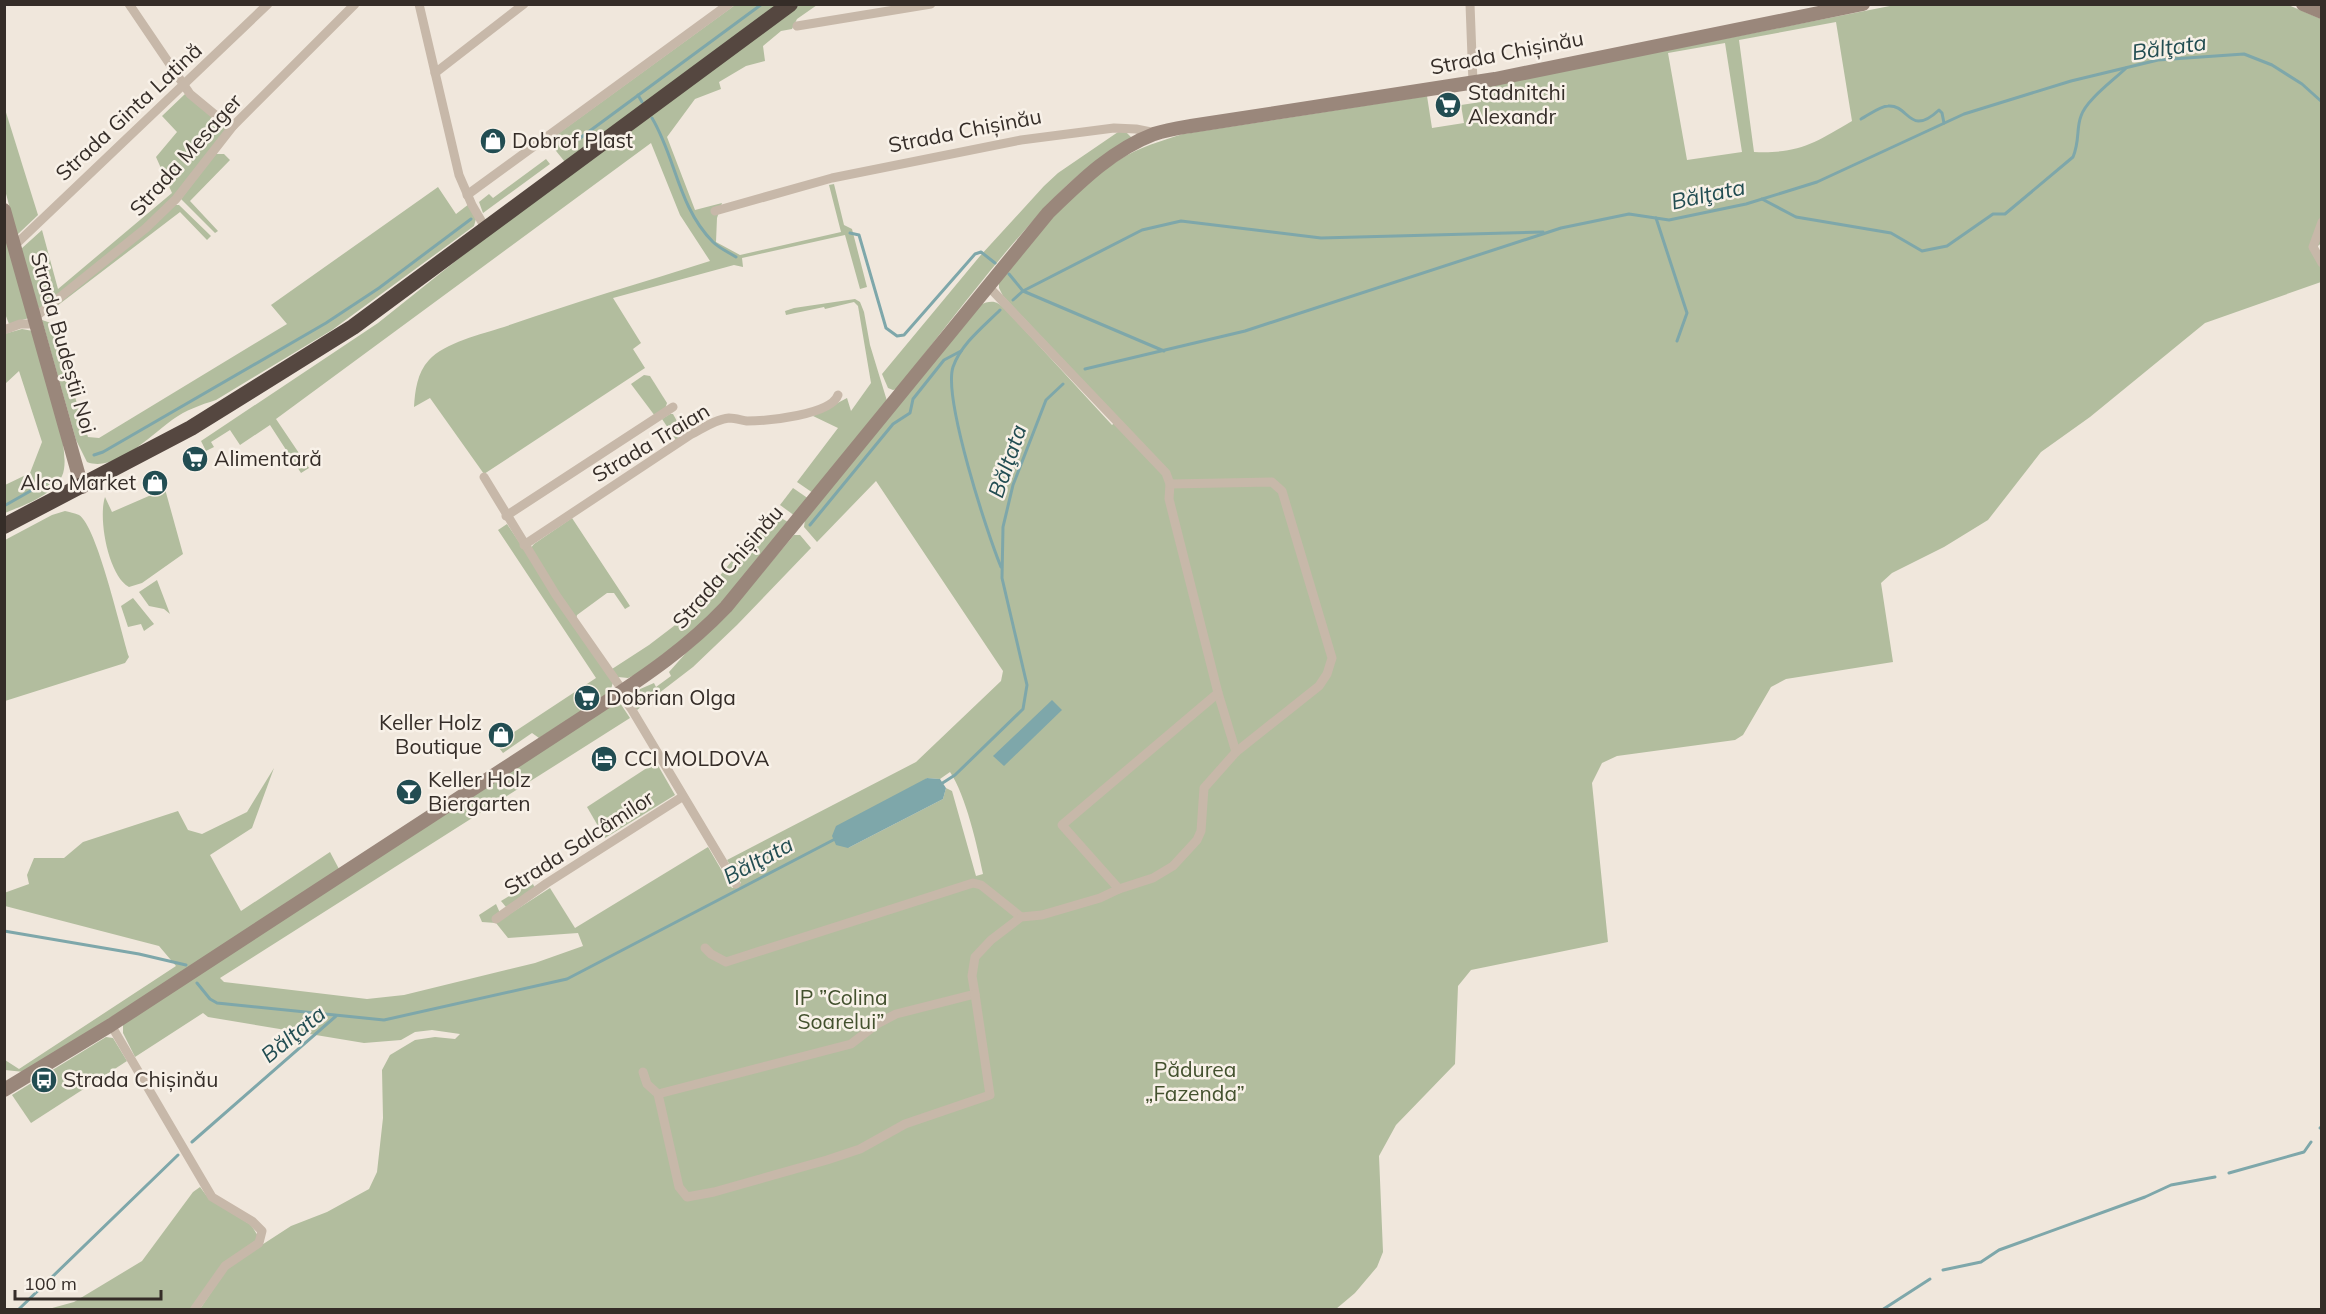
<svg xmlns="http://www.w3.org/2000/svg" width="2326" height="1314" font-family="Mulish,sans-serif">
<style>
.green{fill:#b2bd9e;fill-rule:evenodd}
.water{fill:#7ea7aa}
.lines{fill:none;stroke-linecap:round;stroke-linejoin:round}
.stream{stroke:#7ea7aa;stroke-width:3}
.street{stroke:#c7b8a9;stroke-width:9}
.secondary{stroke:#9a877b;stroke-width:14}
.highway{stroke:#554740;stroke-width:16}
.labels{text-anchor:middle;stroke-width:5;stroke-linejoin:round;paint-order:stroke}
.street-label{font-size:21px;fill:#352d28;stroke:#f8f1e8}
.poi-label{font-size:21px;fill:#352d28;stroke:#f8f1e8;text-anchor:start}
.park-label{font-size:21px;fill:#43512e;stroke:#f8f1e8}
.water-label{font-size:22px;font-style:italic;fill:#224d52;stroke:#f8f1e8}
</style>
<rect width="100%" height="100%" fill="#f0e7dc"/>
<g class="green">
<path d="M 2286,4 L 2321,19 L 2322,243 L 2316,247 L 2321,257 L 2321,282 L 2205,323 L 2090,417 L 2041,452 L 1988,520 L 1944,547 L 1892,573 L 1881,583 L 1893,662 L 1786,679 L 1771,687 L 1743,735 L 1735,740 L 1617,756 L 1602,763 L 1592,783 L 1608,942 L 1471,970 L 1458,986 L 1455,1064 L 1396,1125 L 1379,1156 L 1383,1252 L 1377,1267 L 1355,1293 L 1336,1309 L 200,1309 L 228,1267 L 291,1226 L 327,1212 L 369,1189 L 377,1172 L 383,1118 L 382,1070 L 390,1055 L 415,1040 L 435,1037 L 455,1039 L 460,1034 L 432,1030 L 415,1032 L 401,1040 L 364,1043 L 208,1017 L 203,1013 L 135,1057 L 123,1033 L 123,1023 L 618,700 L 630,718 L 220,978 L 224,982 L 367,999 L 404,995 L 535,963 L 583,946 L 578,933 L 508,938 L 496,923 L 482,922 L 479,915 L 496,904 L 500,913 L 497,922 L 550,888 L 575,928 L 708,847 L 732,888 L 741,883 L 727,860 L 916,762 L 1001,681 L 1003,671 L 876,481 L 817,542 L 804,527 L 805,519 L 979,305 C 992,300 996,300 1006,310 L 1112,425 L 1119,419 L 1003,296 L 999,288 L 999,280 C 1035,238 1071,190 1119,160 C 1139,147 1161,141 1183,134 L 1427,96 L 1432,128 L 1464,123 L 1461,105 L 1481,102 L 1479,87 L 1895,5 ZM 1836,22 L 1852,121 C 1815,143 1798,154 1754,152 L 1739,40 ZM 1725,43 L 1742,152 L 1687,160 L 1668,53 ZM 950,772 C 966,796 977,845 983,874 L 976,876 L 952,791 L 946,788 L 943,799 L 848,848 L 927,778 L 940,779 Z"/>
<polygon points="735,5 780,5 565,162 548,141"/>
<path d="M 798,5 L 817,5 L 797,19 L 792,29 L 781,31 L 763,46 L 765,61 L 746,66 L 719,82 L 721,89 L 695,99 L 667,137 L 695,210 L 722,203 L 717,218 L 716,242 L 740,255 L 841,232 L 829,185 L 834,184 L 844,225 L 852,229 L 867,287 L 860,289 L 845,235 L 742,258 L 743,267 L 734,265 L 613,298 L 641,343 L 633,349 L 645,368 L 484,474 L 430,398 L 414,407 C 415,391 417,373 429,360 C 444,343 482,334 504,327 C 572,303 641,283 710,261 L 680,215 L 651,143 L 276,419 L 309,468 L 301,473 L 270,425 L 240,445 L 230,430 L 211,442 L 214,447 L 206,451 L 201,441 L 378,323 L 482,240 Z"/>
<polygon points="185,94 197,105 228,127 175,196 145,226 39,310 21,249 42,230 58,289 172,193 156,157 177,132 162,116"/>
<polygon points="4,106 38,215 17,235 5,190"/>
<path d="M 1118,132 L 1126,132 L 1132,138 C 1108,153 1082,170 1062,190 C 1002,251 950,322 897,389 L 893,390 L 888,388 L 882,374 L 980,256 L 1044,186 L 1058,173 Z"/>
<polygon points="215,154 224,154 230,160 190,201 218,231 215,233 181,199"/>
<polygon points="546,159 550,164 483,213 479,202 489,194 493,198"/>
<path d="M 438,187 L 456,214 L 469,204 L 476,219 L 474,226 L 332,330 L 216,400 C 200,405 186,410 172,420 C 151,435 115,473 87,462 L 76,440 L 42,320 L 51,323 L 88,437 L 99,438 L 287,324 L 271,305 Z"/>
<polygon points="175,205 179,205 211,236 207,240 180,212 53,309 53,306"/>
<polygon points="4,229 29,318 9,324 4,311"/>
<polygon points="855,299 860,302 864,312 870,345 887,401 813,493 797,482 838,428 813,416 847,398 851,411 871,383 858,306 854,302 825,309 824,307 786,315 785,311 794,308"/>
<path d="M 22,329 L 33,331 C 41,359 74,452 62,476 C 52,496 24,505 5,513 L 5,485 L 30,473 L 42,442 L 19,371 L 5,384 L 4,334 Z"/>
<polygon points="644,375 650,376 667,403 665,409 655,416 631,384"/>
<polygon points="670,414 673,414 678,423 679,437 676,440 662,419"/>
<polygon points="793,488 809,499 795,516 780,505"/>
<path d="M 165,489 L 183,554 L 142,583 L 129,587 C 108,575 98,518 105,497 L 112,512 Z"/>
<path d="M 65,511 C 69,512 75,513 79,515 C 97,526 121,632 129,657 L 125,663 L 5,701 L 5,540 L 52,515 Z"/>
<polygon points="572,518 630,606 625,609 614,593 607,593 577,615 576,620 530,549 534,544"/>
<polygon points="781,518 788,522 723,602 697,629 637,674 628,678 618,677 612,669 649,645 687,616 762,524 770,531"/>
<polygon points="507,524 613,682 610,693 539,738 532,733 503,753 496,744 596,678 498,530"/>
<polygon points="794,535 800,535 811,548 737,625 693,667 637,710 628,697 631,693 654,683 656,687 671,676 669,672 685,654 724,618"/>
<polygon points="157,580 170,614 164,609 149,606 139,592"/>
<polygon points="133,598 154,624 144,631 141,624 128,627 121,606"/>
<polygon points="656,762 675,795 605,838 587,807"/>
<polygon points="274,768 252,828 210,855 241,911 330,852 339,869 183,972 24,1072 5,1070 5,1060 19,1069 176,966 159,946 5,906 4,893 29,884 27,875 34,858 64,858 83,842 178,811 188,830 202,834 247,812"/>
<polygon points="532,882 535,888 506,907 501,901"/>
<polygon points="106,1037 113,1038 127,1061 31,1123 12,1095"/>
<polygon points="200,1187 209,1199 251,1225 258,1236 254,1243 223,1265 191,1309 45,1310 74,1302 142,1261 193,1192"/>
</g>
<g class="water">
<polygon points="1052,700 1062,710 1004,766 993,756"/>
<polygon points="927,778 940,779 946,788 943,799 848,848 836,845 832,836 836,826"/>
</g>
<g class="lines">
<g class="stream">
<polyline points="638,95 642,102"/>
<path d="M 652,118 C 676,158 678,207 713,242 C 719,248 728,252 736,257"/>
<path d="M 1861,119 C 1869,115 1880,106 1888,106 C 1909,104 1909,138 1939,110 L 1942,113 L 1944,123"/>
<polyline points="572,144 762,4"/>
<path d="M 1762,199 L 1796,217 L 1891,233 L 1922,251 L 1947,246 L 1993,214 L 2005,214 L 2073,157 C 2080,140 2076,129 2081,116 C 2086,100 2114,80 2126,68"/>
<polyline points="1656,218 1687,313 1677,341"/>
<polyline points="850,233 859,235 886,328 897,336 904,335 975,254 981,252 995,263"/>
<polyline points="1009,274 1023,291 1164,351"/>
<polyline points="1013,300 1023,291 1142,230 1181,221 1321,238 1543,232"/>
<path d="M 1000,310 C 983,327 961,344 953,367 C 943,398 987,533 1001,567"/>
<polyline points="1085,369 1245,331 1561,228 1629,214 1669,220 1746,204 1817,182 1964,114 2071,81 2158,60 2244,54 2272,65 2302,84 2322,102"/>
<polyline points="94,455 103,452 326,323 379,288 471,219"/>
<polyline points="4,506 48,481"/>
<polyline points="810,525 893,424 910,413 913,399 944,360 961,351"/>
<polyline points="941,784 955,775 1023,709 1027,685 1002,578 1003,527 1013,485 1046,400 1063,384"/>
<polyline points="4,931 139,954 186,965"/>
<polyline points="197,983 210,999 217,1003 384,1020 567,979 837,838"/>
<polyline points="2320,1128 2322,1126"/>
<polyline points="192,1142 336,1016"/>
<polyline points="2229,1173 2304,1152 2311,1142"/>
<polyline points="1943,1270 1981,1262 1999,1250 2145,1197 2171,1185 2215,1177"/>
<polyline points="18,1310 178,1155"/>
<polyline points="1882,1310 1930,1279"/>
</g>
<g class="street">
<polyline points="129,4 190,94 219,118 233,126"/>
<polyline points="419,4 459,175 472,205 486,229"/>
<polyline points="1470,4 1473,83"/>
<polyline points="797,26 931,4"/>
<polyline points="435,73 524,4"/>
<polyline points="467,195 729,4"/>
<polyline points="715,211 832,178 1021,140 1114,128 1136,129 1156,133"/>
<polyline points="2322,222 2313,247 2322,263"/>
<polyline points="14,246 268,4"/>
<polyline points="988,286 1166,473 1170,484 1169,499 1218,693 1236,752 1204,788 1201,831 1197,840 1173,866 1153,878 1119,889"/>
<polyline points="34,318 146,228 176,199 233,126 355,4"/>
<polyline points="4,330 20,324 36,324"/>
<polyline points="484,477 556,595 623,691"/>
<polyline points="1170,484 1272,482 1282,491 1332,658 1327,674 1319,686 1236,752"/>
<polyline points="506,516 673,407"/>
<path d="M 524,545 L 690,435 C 702,429 716,419 729,418 C 735,418 741,420 747,421 C 767,421 831,415 838,395"/>
<polyline points="620,693 632,710 736,884"/>
<polyline points="496,919 547,883 682,797"/>
<polyline points="705,948 711,954 726,962 973,883 981,885 1021,917"/>
<polyline points="111,1025 212,1197 252,1221 262,1231 259,1243 225,1266 194,1310"/>
<polyline points="643,1072 647,1084 658,1094 851,1044 877,1024 896,1014 975,994 972,976 975,957 991,940 1021,917 1042,915 1100,898 1119,889 1062,825 1218,693"/>
<polyline points="658,1094 679,1187 687,1197 714,1192 827,1160 860,1149 905,1124 990,1095 975,994"/>
</g>
<g class="secondary">
<polyline points="2303,4 2322,12"/>
<polyline points="4,210 82,487"/>
<path d="M 4,1090 L 111,1025 L 597,708 C 645,676 686,649 726,607 L 1048,213 C 1080,182 1112,150 1154,134 C 1166,130 1179,128 1191,126 L 1495,79 L 1863,4"/>
</g>
<polyline class="highway" points="4,526 191,428 353,327 790,4"/>
</g>
<defs>
<symbol id="supermarket-disc" viewBox="-11 -11 22 22"><circle r="9.5" fill="#224d52" stroke="#f8f1e8"/><path d="M-6-5.5h2.5l.6 2H6L4.5 2H-2.5L-4.4-4H-6ZM-1.5 3.2a1.3 1.3 0 1 0 .1 0ZM3 3.2a1.3 1.3 0 1 0 .1 0Z" fill="#fff"/></symbol>
<symbol id="shop-disc" viewBox="-11 -11 22 22"><circle r="9.5" fill="#224d52" stroke="#f8f1e8"/><path d="M-5-2.5h2.3a2.7 3.5 0 0 1 5.4 0H5L5.5 6h-11ZM-1.5-2.5h3a1.5 2.3 0 0 0-3 0Z" fill="#fff"/></symbol>
<symbol id="hotel-disc" viewBox="-11 -11 22 22"><circle r="9.5" fill="#224d52" stroke="#f8f1e8"/><path d="M-6-4.5h1.5V1H6V5H4.5V3h-9V5H-6ZM-4 0a1.8 1.8 0 1 1 3.6 0ZM.5 0V-2.5h3Q6-2.5 6 0Z" fill="#fff"/></symbol>
<symbol id="bar-disc" viewBox="-11 -11 22 22"><circle r="9.5" fill="#224d52" stroke="#f8f1e8"/><path d="M-6-5H6L.8 .8V4.5H3.5V6h-7V4.5H-.8V.8Z" fill="#fff"/></symbol>
<symbol id="bus-disc" viewBox="-11 -11 22 22"><circle r="9.5" fill="#224d52" stroke="#f8f1e8"/><path d="M-5-6H5V4H4V6H2V4H-2V6H-4V4H-5ZM-3.5-4V0h7V-4ZM-3.5 1.2v1.5H-2V1.2ZM2 1.2v1.5H3.5V1.2Z" fill="#fff"/></symbol>
</defs>
<g fill-rule="evenodd">
<use href="#supermarket-disc" x="1433" y="90" width="30" height="30"/>
<use href="#shop-disc" x="478" y="126" width="30" height="30"/>
<use href="#supermarket-disc" x="180" y="444" width="30" height="30"/>
<use href="#shop-disc" x="140" y="468" width="30" height="30"/>
<use href="#supermarket-disc" x="572" y="683" width="30" height="30"/>
<use href="#shop-disc" x="486" y="720" width="30" height="30"/>
<use href="#hotel-disc" x="589" y="744" width="30" height="30"/>
<use href="#bar-disc" x="394" y="777" width="30" height="30"/>
<use href="#bus-disc" x="29" y="1065" width="30" height="30"/>
</g>
<g class="labels">
<g class="street-label">
<text transform="translate(1507 53) rotate(-11)" y="7">Strada Chișinău</text>
<text transform="translate(129 112) rotate(-43)" y="7">Strada Ginta Latină</text>
<text transform="translate(965 131) rotate(-11)" y="7">Strada Chișinău</text>
<text transform="translate(186 155) rotate(-48)" y="7">Strada Mesager</text>
<text transform="translate(63 343) rotate(74)" y="7">Strada Budeștii Noi</text>
<text transform="translate(651 443) rotate(-31)" y="7">Strada Traian</text>
<text transform="translate(728 567) rotate(-49)" y="7">Strada Chișinău</text>
<text transform="translate(579 843) rotate(-33)" y="7">Strada Salcâmilor</text>
</g>
<g class="poi-label">
<text x="1468" y="100">Stadnitchi<tspan x="1468" dy="24">Alexandr</tspan></text>
<text x="512" y="148">Dobrof Plast</text>
<text x="214" y="466">Alimentară</text>
<text x="136" y="490" text-anchor="end">Alco Market</text>
<text x="606" y="705">Dobrian Olga</text>
<text x="482" y="730" text-anchor="end">Keller Holz<tspan x="482" dy="24">Boutique</tspan></text>
<text x="624" y="766">CCI MOLDOVA</text>
<text x="428" y="787">Keller Holz<tspan x="428" dy="24">Biergarten</tspan></text>
<text x="63" y="1087">Strada Chișinău</text>
</g>
<g class="park-label">
<text x="841" y="1005">IP ”Colina<tspan x="841" dy="24">Soarelui”</tspan></text>
<text x="1195" y="1077">Pădurea<tspan x="1195" dy="24">„Fazenda”</tspan></text>
</g>
<g class="water-label">
<text transform="translate(2169 47) rotate(-8)" y="8">Bălţata</text>
<text transform="translate(1708 194) rotate(-12)" y="8">Bălţata</text>
<text transform="translate(1007 461) rotate(-71)" y="8">Bălţata</text>
<text transform="translate(758 860) rotate(-28)" y="8">Bălţata</text>
<text transform="translate(293 1034) rotate(-39)" y="8">Bălţata</text>
</g>
</g>
<rect width="2326" height="1314" fill="none" stroke="#352d28" stroke-width="12"/>
<path d="M15 1290v9h146v-9" fill="none" stroke="#352d28" stroke-width="3"/>
<text x="24" y="1290" font-size="18" fill="#352d28" stroke="#f8f1e8" stroke-width="4.5" paint-order="stroke">100 m</text>
</svg>
